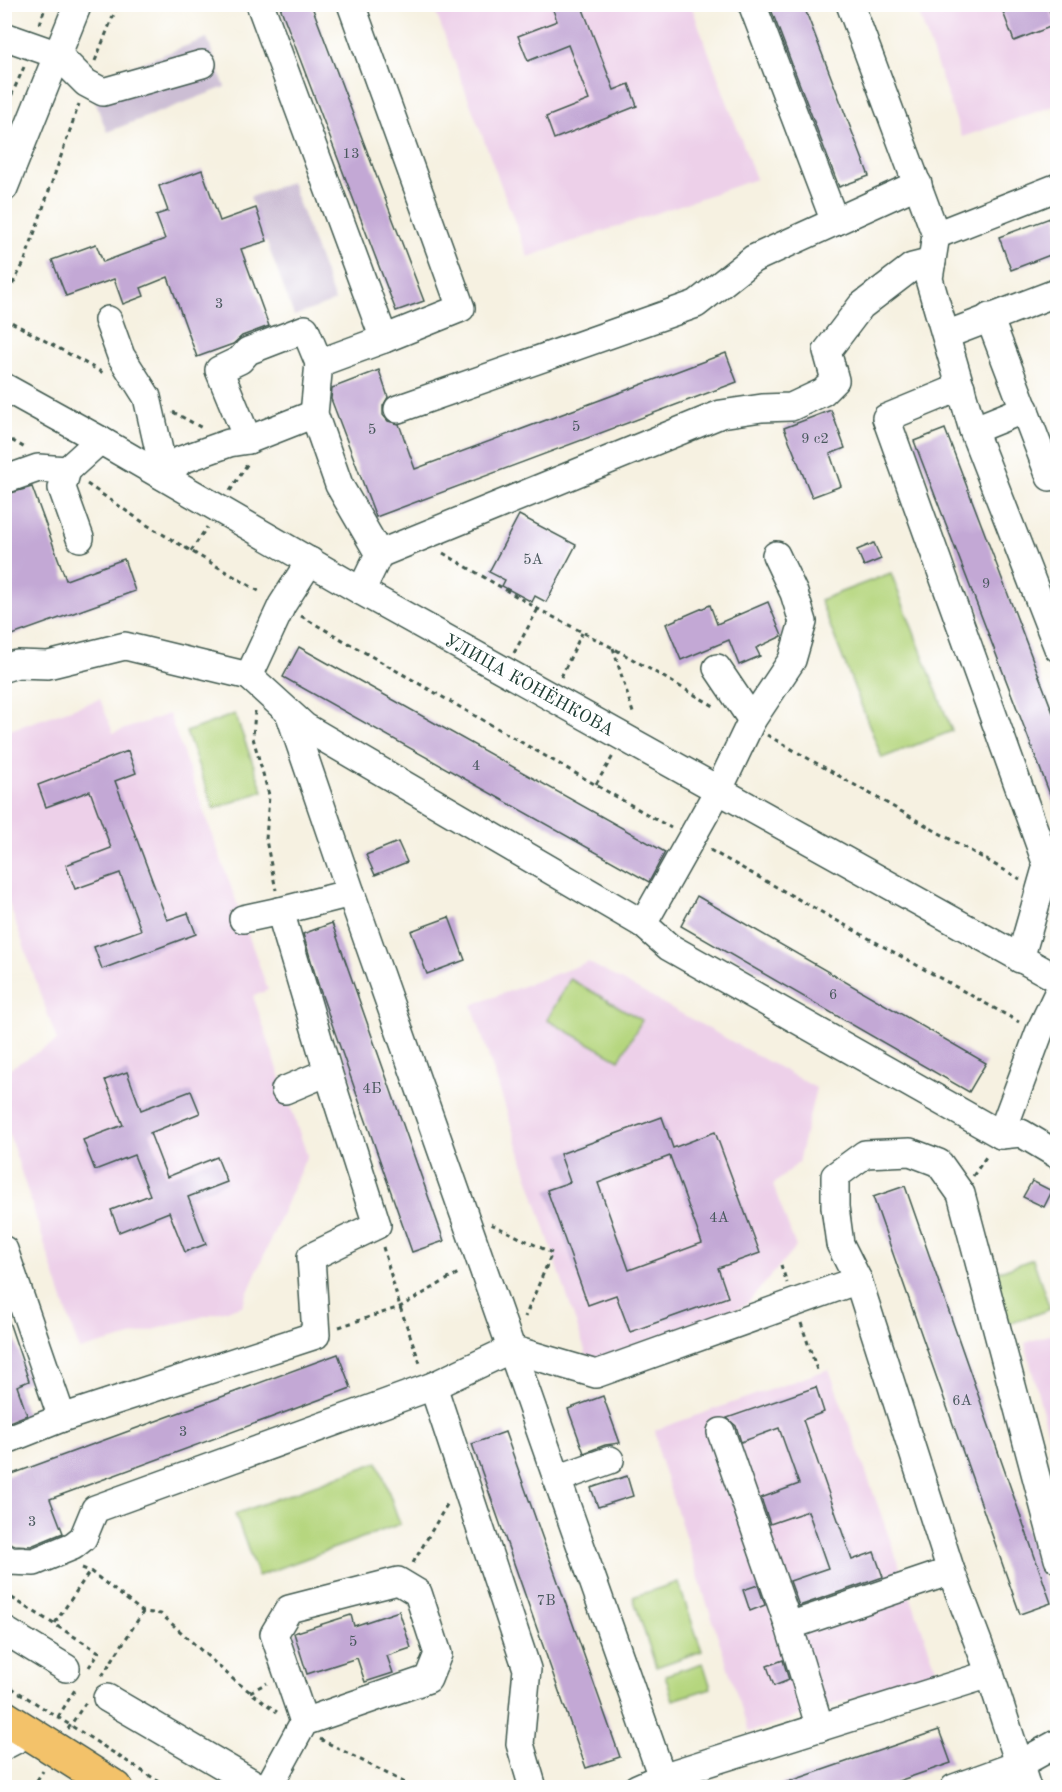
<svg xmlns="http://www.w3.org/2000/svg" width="1062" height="1792" font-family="'Old Standard TT',serif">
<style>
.built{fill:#edd0e9}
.industrial{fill:#ccbed4}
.green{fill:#b5d67e;stroke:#6a8a59;stroke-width:1.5}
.building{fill:#c3a8d5;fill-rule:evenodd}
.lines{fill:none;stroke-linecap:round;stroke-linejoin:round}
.minor-casing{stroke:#3f584e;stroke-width:30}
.major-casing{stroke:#3f584e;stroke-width:36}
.path{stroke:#3f584e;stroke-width:3;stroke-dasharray:4.5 4.5;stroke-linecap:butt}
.minor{stroke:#fff;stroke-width:27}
.major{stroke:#f3c26a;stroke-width:33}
.labels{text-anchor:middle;stroke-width:6;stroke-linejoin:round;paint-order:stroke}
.number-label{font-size:15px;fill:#48585c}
.street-label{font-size:18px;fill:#1f3d34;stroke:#fff}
</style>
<rect width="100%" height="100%" fill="#fff"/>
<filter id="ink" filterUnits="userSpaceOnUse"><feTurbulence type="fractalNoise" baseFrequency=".0167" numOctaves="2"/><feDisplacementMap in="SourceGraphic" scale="12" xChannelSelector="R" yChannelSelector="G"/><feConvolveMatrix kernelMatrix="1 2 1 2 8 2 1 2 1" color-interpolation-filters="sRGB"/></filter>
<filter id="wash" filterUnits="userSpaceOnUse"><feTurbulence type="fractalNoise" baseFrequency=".008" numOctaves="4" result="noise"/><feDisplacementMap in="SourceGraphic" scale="24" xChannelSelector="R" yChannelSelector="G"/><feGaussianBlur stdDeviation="1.35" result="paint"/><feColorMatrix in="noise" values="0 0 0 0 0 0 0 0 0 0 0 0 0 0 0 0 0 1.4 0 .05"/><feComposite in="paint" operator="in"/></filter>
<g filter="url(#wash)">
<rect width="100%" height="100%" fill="#f6f1e1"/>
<g class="built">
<polygon points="433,5 691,5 756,179 528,257"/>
<polygon points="916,5 1057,5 1057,105 962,137"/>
<polygon points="100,699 113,733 169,714 268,990 253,996 307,1155 242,1306 79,1350 5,1122 5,1071 57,1041 5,892 4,732"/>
<polygon points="588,962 816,1088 798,1163 773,1185 796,1247 745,1306 589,1363 472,1005"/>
<polygon points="1057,1332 1058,1332 1057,1468 1025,1343"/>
<polygon points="829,1369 937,1671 749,1732 659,1456 655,1430"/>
</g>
<g class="industrial">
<polygon points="207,38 225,87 107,132 88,83"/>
<polygon points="291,182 335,301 294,316 250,197"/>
</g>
<g class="green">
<polygon points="891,573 952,731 882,758 820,600"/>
<polygon points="235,714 263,791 214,809 186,732"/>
<polygon points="570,979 642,1020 619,1060 547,1020"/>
<polygon points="1033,1259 1050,1309 1009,1324 992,1274"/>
<polygon points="378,1462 400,1524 258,1576 235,1514"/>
<polygon points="678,1582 702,1651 656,1667 633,1597"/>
<polygon points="703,1663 711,1688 673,1700 665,1675"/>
</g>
<g id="blocks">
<g class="building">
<polygon points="279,4 311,4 424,301 396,311"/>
<polygon points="551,4 581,4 614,90 629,84 637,106 554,139 546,117 589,100 568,45 528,61 518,36 557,21"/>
<polygon points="769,4 803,4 869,176 839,187"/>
<polygon points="1000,4 1047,4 1055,25 1014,41"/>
<polygon points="202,170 220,221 256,208 267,241 241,249 269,326 242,336 233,344 197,357 168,277 141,288 144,296 123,304 114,279 66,296 52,260 96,244 103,262 165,239 156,215 168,211 159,186"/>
<polygon points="1058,215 1058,252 1011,270 999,237"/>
<polygon points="726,353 737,382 376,517 331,399 332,388 379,370 388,397 383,406 383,415 388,421 399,424 415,469"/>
<polygon points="831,410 845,448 830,454 841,486 812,497 784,428"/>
<polygon points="945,429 1058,726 1058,815 914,441"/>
<polygon points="32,487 66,580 124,559 135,591 4,638 4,495"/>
<polygon points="519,515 576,545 546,602 535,596 532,602 502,586 505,580 489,572"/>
<polygon points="874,543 881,559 864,566 857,550"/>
<polygon points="768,602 782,636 756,648 760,656 739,665 729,640 681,660 666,624 710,605 717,624"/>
<polygon points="299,647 665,852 649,882 283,677"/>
<polygon points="128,751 136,773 115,781 167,920 188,913 196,934 102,969 94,947 141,930 120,873 75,889 66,865 111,848 90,791 46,807 38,785"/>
<polygon points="398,842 407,862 375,875 366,855"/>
<polygon points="697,896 986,1063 969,1092 681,926"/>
<polygon points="449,917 465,960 427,974 411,931"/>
<polygon points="332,923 444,1241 412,1252 319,987 303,934"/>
<polygon points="127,1072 141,1110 191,1091 200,1113 150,1133 167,1177 217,1157 227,1182 188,1197 206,1244 185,1252 169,1212 119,1232 111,1210 150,1195 134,1155 95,1170 83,1140 123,1125 105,1080"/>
<path d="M 662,1117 L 673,1148 L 715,1132 L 760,1253 L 718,1268 L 728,1297 L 630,1332 L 616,1295 L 588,1305 L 547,1190 L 570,1182 L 560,1154 ZM 670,1156 L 702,1243 L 629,1270 L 598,1183 Z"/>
<polygon points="1032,1181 1052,1191 1044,1207 1023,1197"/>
<polygon points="905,1186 1051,1603 1020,1614 873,1197"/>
<polygon points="7,1316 29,1381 17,1386 27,1415 4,1424 4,1317"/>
<polygon points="338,1354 351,1388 50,1499 63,1533 31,1546 15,1545 7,1542 4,1535 4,1477"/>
<polygon points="816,1387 824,1412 803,1420 852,1560 874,1552 883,1577 799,1606 790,1581 828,1568 808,1511 770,1524 761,1498 799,1484 779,1428 741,1442 736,1426 727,1418"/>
<polygon points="603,1396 620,1443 605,1445 584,1453 568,1409"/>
<polygon points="505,1432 620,1757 586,1768 472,1444"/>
<polygon points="627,1476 633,1496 598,1507 591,1488"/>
<polygon points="758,1585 765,1605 750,1611 743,1590"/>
<polygon points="399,1611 411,1648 387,1656 393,1673 365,1682 357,1658 307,1674 294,1633 351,1615 354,1626"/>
<polygon points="783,1660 789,1680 774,1686 767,1666"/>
<polygon points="939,1730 951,1763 878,1788 780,1788 779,1785"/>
</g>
</g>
</g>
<g filter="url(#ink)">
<use href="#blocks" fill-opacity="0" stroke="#3f584e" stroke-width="1.5"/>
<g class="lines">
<defs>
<g id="minor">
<polyline points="260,4 384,339 461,308 351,4"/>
<polyline points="752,4 835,222"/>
<polyline points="850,4 936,235 929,279 973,430 1058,648"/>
<polyline points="4,36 58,55 86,83 103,92 202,64"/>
<polyline points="4,188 78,4"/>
<polyline points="936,235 1058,187"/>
<polyline points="989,317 1050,477 1058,475"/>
<polyline points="108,320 121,356 147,397 165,477 181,460 229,443 248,440 314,414"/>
<polyline points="946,335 1058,292"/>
<path id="s1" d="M 4,387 L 100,440 L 361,591 L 1058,979"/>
<polyline points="961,387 886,418 1047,865 1020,959"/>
<polyline points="398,409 696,304 753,259 918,184"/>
<polyline points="973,430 1025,409"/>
<polyline points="248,440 219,370 240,360 248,351 305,329 319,363"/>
<polyline points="67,470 62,488 80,538"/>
<polyline points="4,480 38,468 67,470 100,440"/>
<polyline points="379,554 721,414 762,408 791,407 823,392 835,380 827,351 861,306 912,267 932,262"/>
<polyline points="361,591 379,554 339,485 314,414 319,363 384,339"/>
<polyline points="4,668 17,664 48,665 125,646 249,676 305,727 643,924 669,947 1001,1135 1021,1133 1058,1155"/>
<polyline points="249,676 282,605 310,561"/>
<polyline points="290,715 351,893 662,1777"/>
<polyline points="752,720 792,660 803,622 794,593 776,555"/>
<polyline points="243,919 280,911"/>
<polyline points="643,924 719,789 752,720 717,668"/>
<polyline points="285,1090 328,1072"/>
<polyline points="1001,1135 1039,1033 1058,993"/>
<polyline points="4,1250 62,1418"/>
<polyline points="433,1386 527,1669 520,1744 533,1788"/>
<polyline points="721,1432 789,1626 820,1728"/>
<polyline points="4,1441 62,1418 316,1335 311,1257 377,1225 328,1072 280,911 351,893"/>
<polyline points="557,1479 610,1460"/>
<polyline points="4,1557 9,1561 34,1562 73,1546 83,1538 95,1509 433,1386 511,1349 596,1374 858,1280"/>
<polyline points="789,1626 951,1571"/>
<polyline points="4,1630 66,1668"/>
<polyline points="107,1698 261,1788"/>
<polyline points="4,1746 29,1733"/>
<polyline points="268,1788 304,1722 428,1679 438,1654 418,1593 398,1581 289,1609 274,1634 304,1722"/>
<polyline points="637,1788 662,1777 990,1674"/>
<polyline points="954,1788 1020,1764 1058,1743"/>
<polyline points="1027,1788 990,1674 951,1571 858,1280 840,1244 835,1207 835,1176 865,1154 910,1152 939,1163 961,1194 1058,1559"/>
</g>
<polyline id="major" points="4,1717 116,1788"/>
</defs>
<use href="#minor" class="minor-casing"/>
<use href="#major" class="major-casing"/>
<g class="path">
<polyline points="40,24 46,4"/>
<polyline points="95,61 118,4"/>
<polyline points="4,112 24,67"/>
<polyline points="4,300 24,263 79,104"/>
<polyline points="4,318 105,374"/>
<polyline points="173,412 204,429"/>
<polyline points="4,436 27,449"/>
<polyline points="87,484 147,525 262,593"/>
<polyline points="230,491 248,463"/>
<polyline points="191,551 207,527"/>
<polyline points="443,553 538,609 613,648 714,706"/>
<polyline points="301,616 671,828"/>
<polyline points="613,648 634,716"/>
<polyline points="514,653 538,609"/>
<polyline points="561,677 582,633"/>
<polyline points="255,711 253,738 269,795 266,840 276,890"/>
<polyline points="767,735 1020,879"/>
<polyline points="596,784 613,756"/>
<polyline points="710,850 1019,1022"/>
<polyline points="973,1176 988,1154"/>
<polyline points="491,1224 552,1253 525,1317"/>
<polyline points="383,1247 400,1307 421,1366"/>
<polyline points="781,1265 787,1283"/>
<polyline points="801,1323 818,1373"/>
<polyline points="339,1327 400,1307 460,1272"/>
<polyline points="413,1563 449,1501"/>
<polyline points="82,1568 90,1571 143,1612 161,1614 234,1680 277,1712"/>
<polyline points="4,1593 99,1652 89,1667"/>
<polyline points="55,1623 90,1571"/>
<polyline points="102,1676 143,1612"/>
<polyline points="4,1683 169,1788"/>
<polyline points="250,1692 267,1683"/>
<polyline points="58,1717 76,1688"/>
<polyline points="68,1729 86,1702"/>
<polyline points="320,1739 415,1788"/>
<polyline points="32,1788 43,1771"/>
</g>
<use href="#minor" class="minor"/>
<use href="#major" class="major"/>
</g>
</g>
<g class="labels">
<g class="number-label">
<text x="351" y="158">13</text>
<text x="219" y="308">3</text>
<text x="576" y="431">5</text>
<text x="372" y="434">5</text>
<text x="815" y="443">9 с2</text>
<text x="533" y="564">5А</text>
<text x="986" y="588">9</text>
<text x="476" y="770">4</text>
<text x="833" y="999">6</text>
<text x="372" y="1093">4Б</text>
<text x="719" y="1222">4А</text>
<text x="962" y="1405">6А</text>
<text x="183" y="1436">3</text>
<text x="32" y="1526">3</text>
<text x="546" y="1605">7В</text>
<text x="353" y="1646">5</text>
</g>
<g class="street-label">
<text dy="6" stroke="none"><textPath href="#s1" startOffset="604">УЛИЦА КОНЁНКОВА</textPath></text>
</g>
</g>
<rect width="1062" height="1792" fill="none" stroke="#fff" stroke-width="24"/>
</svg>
